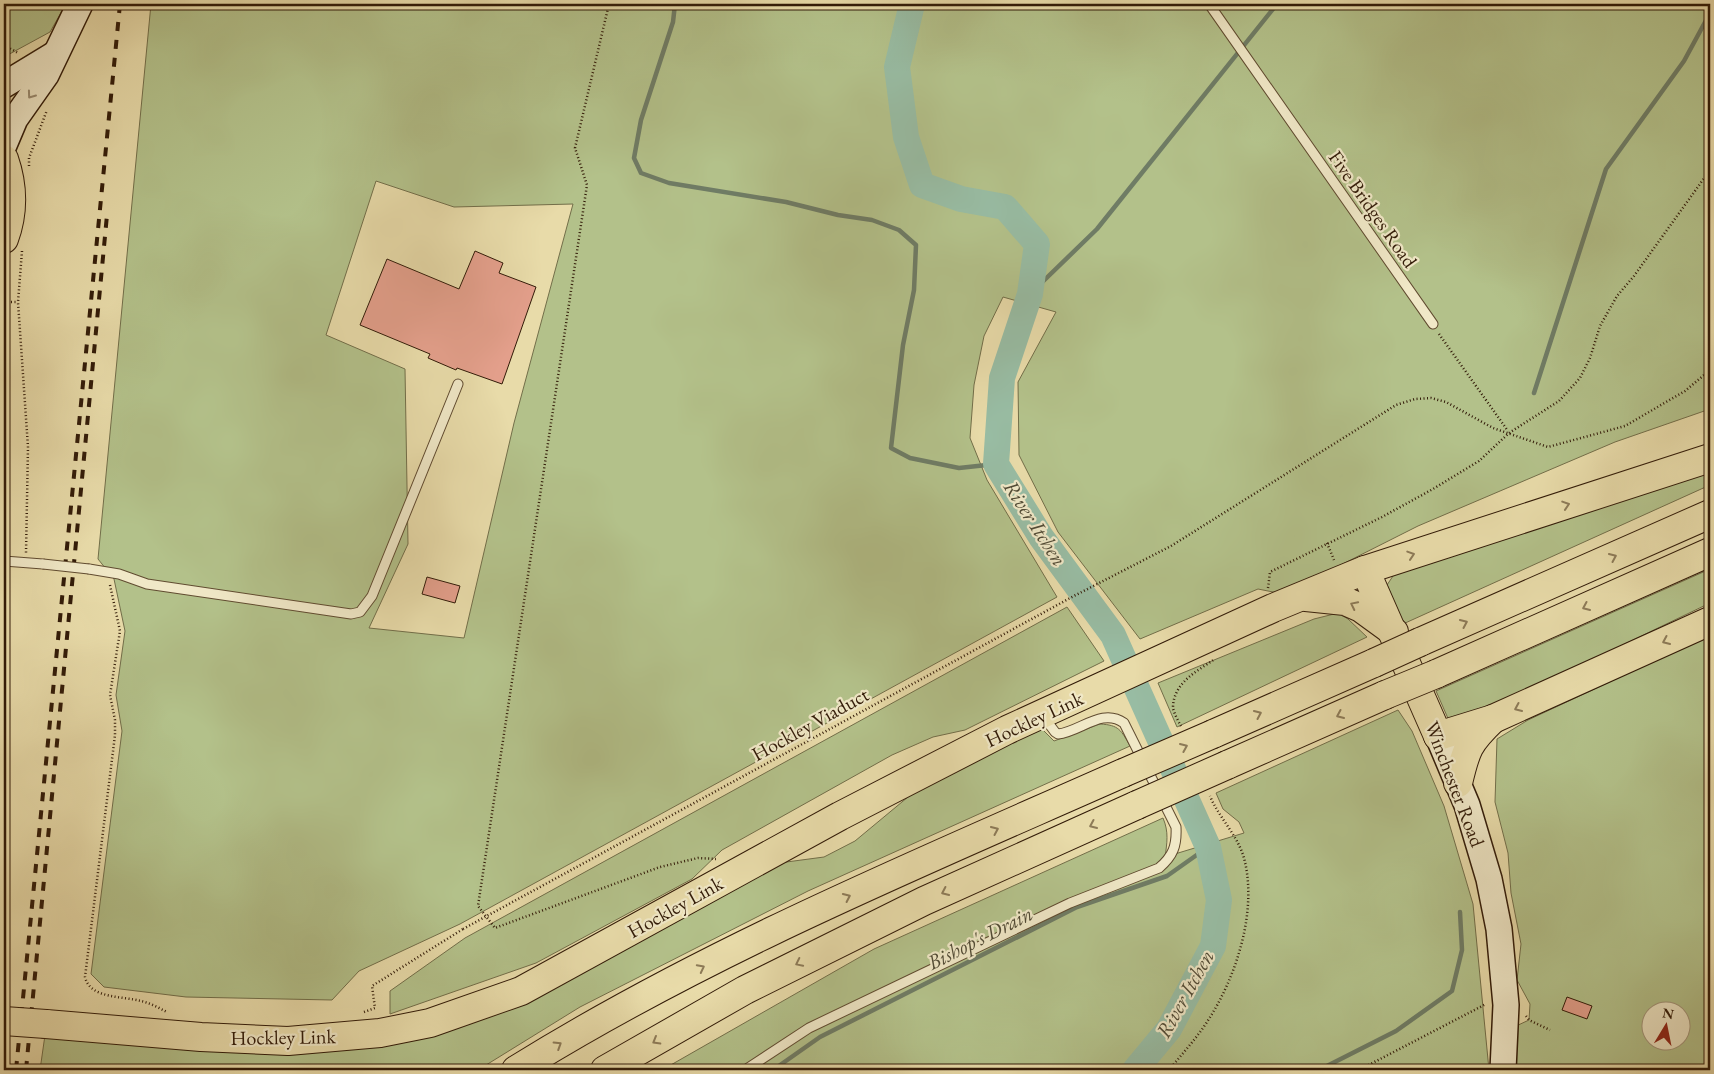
<svg xmlns="http://www.w3.org/2000/svg" width="1714" height="1074" font-family="'EB Garamond',serif">
<style>
.green{fill:#b3c18a;stroke:#726e49;fill-rule:evenodd}
.lines{fill:none;stroke-linecap:round;stroke-linejoin:round}
.stream{stroke:#6f7c65;stroke-width:4.5}
.river{stroke:#98bca3;stroke-width:26}
.building{fill:#e39f8b;stroke:#321b08}
.lane-casing{stroke:#604b30;stroke-width:11}
.secondary-casing{stroke:#321b08;stroke-width:28}
.primary-casing{stroke:#321b08;stroke-width:30}
.highway-casing{stroke:#321b08;stroke-width:30}
.path{stroke:#321b08;stroke-width:2.5;stroke-dasharray:1 2.5;stroke-linecap:butt}
.lane{stroke:#f0e8c7;stroke-width:9}
.secondary{stroke:#f0e8c7;stroke-width:25}
.primary{stroke:#e8dba9;stroke-width:28}
.highway{stroke:#e8dba9;stroke-width:28}
.rail{stroke:#321b08;stroke-width:4;stroke-dasharray:9 9;stroke-linecap:butt}
.lane-bridge-casing{stroke:#604b30;stroke-width:11;stroke-linecap:butt}
.primary-bridge-casing{stroke:#321b08;stroke-width:30;stroke-linecap:butt}
.highway-bridge-casing{stroke:#321b08;stroke-width:30;stroke-linecap:butt}
.path-bridge{stroke:#321b08;stroke-width:2.5;stroke-dasharray:1 2.5;stroke-linecap:butt}
.lane-bridge{stroke:#f0e8c7;stroke-width:9}
.primary-bridge{stroke:#e8dba9;stroke-width:28}
.highway-bridge{stroke:#e8dba9;stroke-width:28}
.oneway{stroke:#9a8c71}
.oneway2{stroke:#8d7b58}
.labels{text-anchor:middle;stroke-width:4.5;stroke-linejoin:round;paint-order:stroke}
.street-label{font-size:20px;fill:#321b08;stroke:#f0e8c7}
.water-label{font-size:21px;font-style:italic;fill:#514b36;stroke:#f0e8c7}
</style>
<rect width="100%" height="100%" fill="#e8dba9"/>
<filter id="stains"><feTurbulence type="fractalNoise" baseFrequency=".004" numOctaves="4"/><feColorMatrix values="0 0 0 0 .2 0 0 0 0 .09 0 0 0 0 .02 0 0 0 .5 -.17"/></filter>
<radialGradient id="worn" r=".72"><stop offset=".6" stop-color="#630" stop-opacity="0"/><stop offset="1" stop-color="#630" stop-opacity=".3"/></radialGradient>
<g class="green">
<polygon points="4,4 66,4 50,32 4,57"/>
<path d="M 151,4 L 1710,4 L 1710,409 L 1615,442 L 1418,526 L 1283,594 L 1258,589 L 1140,639 L 1058,532 L 1019,455 L 1018,382 L 1056,312 L 1003,297 L 984,336 L 974,385 L 970,438 L 987,480 L 1057,597 L 460,924 L 359,971 L 332,1000 L 186,997 L 104,987 L 91,974 L 122,731 L 116,695 L 125,631 L 114,579 L 98,559 ZM 376,181 L 454,207 L 573,204 L 514,423 L 464,638 L 369,628 L 408,544 L 405,369 L 326,335 Z"/>
<polygon points="1710,466 1710,485 1403,624 1387,585 1397,570"/>
<polygon points="1710,569 1710,603 1475,716 1450,723 1436,691"/>
<polygon points="1067,607 1104,661 965,730 933,737 892,755 722,850 692,879 536,963 390,1014 390,991 465,938"/>
<polygon points="1338,613 1348,619 1367,637 1177,727 1158,683 1314,619"/>
<path d="M 1710,635 L 1710,1070 L 1512,1070 L 1514,1027 L 1529,1020 L 1530,1004 L 1517,980 L 1521,944 L 1511,893 L 1508,853 L 1495,802 L 1497,739 L 1528,720 ZM 1652,1012 L 1682,1012 L 1682,1042 L 1652,1042 Z"/>
<path d="M 1398,710 L 1412,731 L 1444,806 L 1473,904 L 1489,1070 L 662,1070 L 874,949 L 1163,818 C 1169,832 1167,843 1165,857 L 1244,833 L 1239,822 L 1223,809 L 1216,793 Z"/>
<path d="M 1100,724 C 1119,725 1121,730 1130,746 L 808,891 L 580,1007 L 478,1070 L 40,1070 L 45,1035 L 407,1037 L 779,863 L 824,857 L 855,841 L 914,792 L 1040,727 L 1054,741 Z"/>
</g>
<g class="lines">
<g class="stream">
<polyline points="675,4 673,22 641,120 634,158 641,173 669,183 786,202 838,215 872,220 899,230 916,245 914,290 903,345 891,448 910,458 959,468 996,464"/>
<polyline points="1030,294 1097,229 1277,4"/>
<polyline points="1534,393 1606,169 1684,61 1710,13"/>
<polyline points="773,1070 820,1037 1077,907 1167,876 1208,847"/>
<polyline points="1319,1070 1396,1031 1452,991 1462,950 1460,912"/>
</g>
<polyline class="river" points="912,4 897,67 906,137 922,185 961,199 1005,207 1037,244 1030,294 1002,378 996,464 1041,537 1113,635 1208,847 1219,900 1213,946 1169,1029 1135,1070"/>
</g>
<g class="building">
<polygon points="475,251 503,263 499,273 536,287 502,384 457,368 456,370 428,358 430,354 360,325 387,259 459,289"/>
<polygon points="427,577 460,586 455,603 422,594"/>
<polygon points="1567,997 1592,1006 1587,1019 1562,1010"/>
</g>
<g class="lines">
<defs>
<g id="lane">
<polyline points="1209,4 1433,324"/>
<polyline points="4,561 43,564"/>
<polyline points="89,569 119,574 147,584 351,614 360,612 372,596 458,384"/>
<path d="M 745,1070 L 809,1028 L 1070,903 L 1159,868 C 1173,856 1177,846 1176,827 L 1124,723 C 1102,707 1080,732 1058,734 L 1055,732 L 1043,716"/>
</g>
<g id="secondary">
<polyline points="4,85 55,54"/>
<polyline points="4,145 15,119 46,75 80,4"/>
<polyline points="1438,736 1467,805 1489,879 1499,929 1506,1005 1503,1070"/>
</g>
<g id="primary">
<path d="M 4,159 C 13,185 14,212 4,239"/>
<polyline points="1306,597 1345,601 1361,608 1394,632"/>
<polyline points="46,1024 201,1037 288,1041 380,1033 430,1023 521,991 840,816 1007,730 1273,608 1365,570 1438,736"/>
</g>
<g id="highway">
<polyline points="1365,570 1710,458"/>
<polyline points="1420,642 1710,514"/>
<polyline points="1436,674 1710,552"/>
<polyline points="1213,734 1374,663"/>
<polyline points="1438,736 1493,719 1710,621"/>
<polyline points="1227,765 1385,695"/>
<path d="M 1458,783 C 1466,749 1468,743 1493,719"/>
<path d="M 516,1070 C 707,951 918,864 1123,773"/>
<polyline points="605,1070 745,990 924,901 1137,805"/>
</g>
</defs>
<use href="#lane" class="lane-casing"/>
<use href="#secondary" class="secondary-casing"/>
<use href="#primary" class="primary-casing"/>
<use href="#highway" class="highway-casing"/>
<g class="path">
<polyline points="609,4 575,148 587,185 478,906 495,928 660,867 698,858 716,859"/>
<polyline points="4,45 18,53"/>
<polyline points="29,166 29,158 47,110"/>
<polyline points="22,251 18,302 28,447 26,553"/>
<polyline points="4,302 18,302"/>
<polyline points="1439,334 1508,431"/>
<polyline points="1327,543 1334,560"/>
<polyline points="1171,546 1396,405 1415,399 1431,398 1446,402 1493,428 1548,447 1625,426 1685,391 1710,370"/>
<path d="M 110,585 L 120,631 L 110,695 L 115,720 L 115,735 L 85,977 C 90,999 123,996 141,1001 C 150,1003 159,1008 167,1012"/>
<polyline points="1268,588 1270,572 1382,517 1433,489 1479,461 1509,433 1559,401 1580,378 1590,358 1600,326 1617,296 1634,276 1710,170"/>
<path d="M 1181,726 C 1178,721 1174,713 1173,708 C 1173,683 1197,671 1215,659"/>
<polyline points="364,1012 375,1008 372,986 463,929"/>
<polyline points="1526,1016 1529,1020 1550,1030"/>
<path d="M 1169,1070 C 1182,1054 1196,1039 1207,1022 C 1236,978 1258,911 1244,858 C 1237,834 1219,818 1210,796"/>
<polyline points="1359,1070 1486,1004"/>
</g>
<use href="#lane" class="lane"/>
<use href="#secondary" class="secondary"/>
<use href="#primary" class="primary"/>
<use href="#highway" class="highway"/>
<g class="rail">
<polyline points="16,1070 120,4"/>
<polyline points="26,1070 107,215"/>
</g>
<defs>
<polyline id="lane-bridge" points="43,564 89,569"/>
<polyline id="primary-bridge" points="4,1021 46,1024"/>
<g id="highway-bridge">
<polyline points="1374,663 1420,642"/>
<polyline points="1385,695 1436,674"/>
<polyline points="1123,773 1213,734"/>
<polyline points="1137,805 1227,765"/>
</g>
</defs>
<use href="#lane-bridge" class="lane-bridge-casing"/>
<use href="#primary-bridge" class="primary-bridge-casing"/>
<use href="#highway-bridge" class="highway-bridge-casing"/>
<polyline class="path-bridge" points="463,929 1072,597 1171,546"/>
<use href="#lane-bridge" class="lane-bridge"/>
<use href="#primary-bridge" class="primary-bridge"/>
<use href="#highway-bridge" class="highway-bridge"/>
</g>
<defs><path id="oneway-chevron" d="M-2-3.5L2.5 0L-2 3.5" fill="none" stroke-width="1.6" stroke-linecap="round" stroke-linejoin="round" transform="scale(1.25)"/></defs>
<use class="oneway" href="#oneway-chevron" transform="translate(31 95) rotate(126)"/>
<g class="oneway2">
<use href="#oneway-chevron" transform="translate(1566 505) rotate(-18)"/>
<use href="#oneway-chevron" transform="translate(1411 555) rotate(-18)"/>
<use href="#oneway-chevron" transform="translate(1613 557) rotate(-24)"/>
<use href="#oneway-chevron" transform="translate(1354 605) rotate(-154)"/>
<use href="#oneway-chevron" transform="translate(1586 607) rotate(156)"/>
<use href="#oneway-chevron" transform="translate(1464 623) rotate(-24)"/>
<use href="#oneway-chevron" transform="translate(1666 641) rotate(156)"/>
<use href="#oneway-chevron" transform="translate(1518 708) rotate(156)"/>
<use href="#oneway-chevron" transform="translate(1258 714) rotate(-24)"/>
<use href="#oneway-chevron" transform="translate(1340 715) rotate(156)"/>
<use href="#oneway-chevron" transform="translate(1184 747) rotate(-23)"/>
<use href="#oneway-chevron" transform="translate(1093 825) rotate(156)"/>
<use href="#oneway-chevron" transform="translate(995 830) rotate(-24)"/>
<use href="#oneway-chevron" transform="translate(945 892) rotate(155)"/>
<use href="#oneway-chevron" transform="translate(847 897) rotate(-25)"/>
<use href="#oneway-chevron" transform="translate(799 963) rotate(154)"/>
<use href="#oneway-chevron" transform="translate(701 968) rotate(-27)"/>
<use href="#oneway-chevron" transform="translate(656 1041) rotate(150)"/>
<use href="#oneway-chevron" transform="translate(558 1045) rotate(-32)"/>
</g>
<g class="labels">
<g class="street-label">
<text transform="translate(1373 209) rotate(55)" y="7">Five Bridges Road</text>
<text transform="translate(1034 719) rotate(-25)" y="7">Hockley Link</text>
<text transform="translate(810 724) rotate(-29)" y="7">Hockley Viaduct</text>
<text transform="translate(1455 784) rotate(69)" y="7">Winchester Road</text>
<text transform="translate(675 907) rotate(-29)" y="7">Hockley Link</text>
<text transform="translate(283 1037) rotate(-1)" y="7">Hockley Link</text>
</g>
<g class="water-label">
<text transform="translate(1035 523) rotate(57)" y="7">River Itchen</text>
<text transform="translate(980 938) rotate(-27)" y="7">Bishop's Drain</text>
<text transform="translate(1185 994) rotate(-61)" y="7">River Itchen</text>
</g>
</g>
<rect width="1714" height="1074" fill="none" stroke="#e8dba9" stroke-width="20"/>
<rect x="5" y="5" width="1704" height="1064" fill="none" stroke="#321b08" stroke-width="2.5"/>
<rect x="10" y="10" width="1694" height="1054" fill="none" stroke="#321b08"/>
<g transform="translate(1666 1026) rotate(10)"><circle r="24" fill="#f0e8c7" stroke="#a4967b"/>
<path d="M0-4L9 19L0 12L-9 19Z" fill="#8f2418"/>
<text y="-8" font-size="14" font-weight="bold" text-anchor="middle" fill="#321b08">N</text>
</g>
<rect width="100%" height="100%" filter="url(#stains)"/>
<rect width="100%" height="100%" fill="url(#worn)"/>
</svg>
